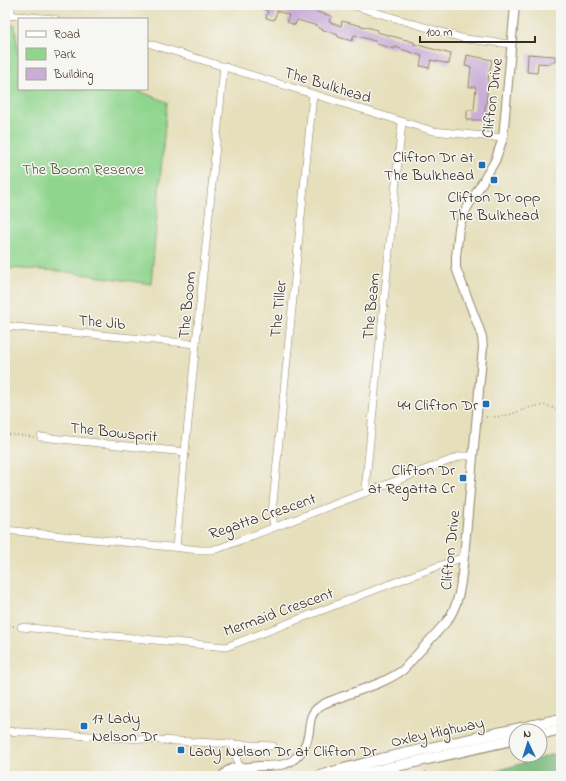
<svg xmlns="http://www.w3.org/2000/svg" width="566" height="781" font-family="'Indie Flower',sans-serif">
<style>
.green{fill:#90d58e;stroke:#668056}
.forest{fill:#74b679;stroke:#58704c}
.building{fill:#caaed8}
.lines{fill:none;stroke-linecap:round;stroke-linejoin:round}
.minor-casing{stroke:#90846c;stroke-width:8}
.tertiary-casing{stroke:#90846c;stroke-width:10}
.primary-casing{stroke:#90846c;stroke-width:12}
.path{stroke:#90846c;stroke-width:1.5;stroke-dasharray:1 3;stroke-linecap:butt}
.minor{stroke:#fff;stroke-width:7}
.tertiary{stroke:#fff;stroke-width:8}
.primary{stroke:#fff;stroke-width:10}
.poi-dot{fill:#1f6fb2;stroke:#f6f6f2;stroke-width:1.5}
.labels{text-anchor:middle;stroke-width:3;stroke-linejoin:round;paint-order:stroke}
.street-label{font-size:16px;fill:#3b2a1e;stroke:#f6f6f2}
.poi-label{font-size:16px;fill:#3b2a1e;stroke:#f6f6f2;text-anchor:end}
.park-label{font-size:16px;fill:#50553a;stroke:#f6f6f2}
</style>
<rect width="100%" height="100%" fill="#f6f6f2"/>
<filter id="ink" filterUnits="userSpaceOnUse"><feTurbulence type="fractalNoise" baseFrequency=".025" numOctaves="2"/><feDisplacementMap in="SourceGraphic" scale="8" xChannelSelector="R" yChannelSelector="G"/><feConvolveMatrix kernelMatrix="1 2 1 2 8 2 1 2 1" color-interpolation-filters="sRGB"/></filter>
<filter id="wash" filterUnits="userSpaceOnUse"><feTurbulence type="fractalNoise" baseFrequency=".012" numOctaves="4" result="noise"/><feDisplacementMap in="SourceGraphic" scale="16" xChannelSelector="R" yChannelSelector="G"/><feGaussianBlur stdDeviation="0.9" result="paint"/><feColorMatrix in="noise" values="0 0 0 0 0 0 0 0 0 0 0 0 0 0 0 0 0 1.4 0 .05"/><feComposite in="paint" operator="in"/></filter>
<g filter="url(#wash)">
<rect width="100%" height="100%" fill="#e6dfbb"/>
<polygon class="green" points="15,25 19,61 19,89 134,89 167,102 151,284 59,271 6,268 5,269 5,26"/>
<polygon class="forest" points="561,752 561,776 495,776 496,771"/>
<g id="blocks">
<g class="building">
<polygon points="255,5 292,5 331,16 329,22 341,26 342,21 378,30 377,32 414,42 414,44 451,54 449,64 431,60 429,68 420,66 422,56 395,47 394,49 377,44 378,42 354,35 352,41 338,37 338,35 318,28 318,26 297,20 295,25 287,22 289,15 277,11 274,20 266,18 268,11 255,6"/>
<polygon points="528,54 555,56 555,62 551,62 551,64 538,63 537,73 527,72"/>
<polygon points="467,55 492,60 490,70 489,70 486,106 485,106 485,120 467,120 467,110 474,110 476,87 469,87 471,67 465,66"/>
</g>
</g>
</g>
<g filter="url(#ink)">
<use href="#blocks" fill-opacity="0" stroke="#90846c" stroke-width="1"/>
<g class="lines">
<defs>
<g id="minor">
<polyline points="351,5 465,39 511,44"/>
<polyline points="5,15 55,19"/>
<polyline points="11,15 11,5"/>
<polyline points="147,43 433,131 503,138"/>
<polyline points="5,326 196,344"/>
<polyline points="41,437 185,452"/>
<polyline points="367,492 366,481 402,122"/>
<polyline points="274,527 272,513 313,94"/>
<polyline points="5,530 200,550 211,550 220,548 461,456 472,456"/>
<polyline points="176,547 185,452 224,66"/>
<polyline points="561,566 561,576"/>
<polyline points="21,627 226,647 419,573 464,557"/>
<polyline points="5,731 176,741 273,746"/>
<polyline points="233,744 239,768"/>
</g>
<path id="tertiary" d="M 222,776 L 227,771 L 233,768 C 242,768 251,767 260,766 C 268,766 277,766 285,764 C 299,759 307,746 309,731 C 310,722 310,713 319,707 C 325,702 334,700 341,697 C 362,689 385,683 403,670 L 447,621 C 461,602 461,579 464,557 L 483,347 L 482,337 L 479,328 L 456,268 L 456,257 L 459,228 L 464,213 L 495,161 L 503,138 L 515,5"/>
<g id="primary">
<polyline points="540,734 561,729"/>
<polyline points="320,776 340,770 381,759 561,719"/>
<polyline points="353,776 516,739"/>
</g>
</defs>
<use href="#minor" class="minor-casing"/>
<use href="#tertiary" class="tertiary-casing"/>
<use href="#primary" class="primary-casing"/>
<g class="path">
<path d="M 486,417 C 495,417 503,417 511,414 C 529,409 543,398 561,413"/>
<polyline points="5,434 35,437"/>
<polyline points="5,625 14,626"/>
<polyline points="425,776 426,768"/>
</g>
<use href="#minor" class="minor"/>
<use href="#tertiary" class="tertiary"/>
<use href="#primary" class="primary"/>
</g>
</g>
<g class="poi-dot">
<rect x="478" y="161" width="8" height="8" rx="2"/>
<rect x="490" y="176" width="8" height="8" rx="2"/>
<rect x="482" y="400" width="8" height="8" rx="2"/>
<rect x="459" y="474" width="8" height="8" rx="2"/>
<rect x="80" y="722" width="8" height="8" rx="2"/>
<rect x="177" y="746" width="8" height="8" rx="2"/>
</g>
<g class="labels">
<g class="street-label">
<text transform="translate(328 84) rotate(17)" y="6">The Bulkhead</text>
<text transform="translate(491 98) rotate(-83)" y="6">Clifton Drive</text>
<text transform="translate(186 305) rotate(-84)" y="6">The Boom</text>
<text transform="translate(370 306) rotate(-84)" y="6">The Beam</text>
<text transform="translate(277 309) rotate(-84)" y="6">The Tiller</text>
<text transform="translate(102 321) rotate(5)" y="6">The Jib</text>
<text transform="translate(114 431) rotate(6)" y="6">The Bowsprit</text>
<text transform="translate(262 515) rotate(-19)" y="6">Regatta Crescent</text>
<text transform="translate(449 550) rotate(-84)" y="6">Clifton Drive</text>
<text transform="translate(278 611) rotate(-20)" y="6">Mermaid Crescent</text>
<text transform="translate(437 731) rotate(-12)" y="6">Oxley Highway</text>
</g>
<g class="poi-label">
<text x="474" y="162">Clifton Dr at<tspan x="474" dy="18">The Bulkhead</tspan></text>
<text x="494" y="202" text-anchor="middle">Clifton Dr opp<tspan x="494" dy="18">The Bulkhead</tspan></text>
<text x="478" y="410">44 Clifton Dr</text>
<text x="455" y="475">Clifton Dr<tspan x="455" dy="18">at Regatta Cr</tspan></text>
<text x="92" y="723" text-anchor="start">17 Lady<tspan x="92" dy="18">Nelson Dr</tspan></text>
<text x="189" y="756" text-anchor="start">Lady Nelson Dr at Clifton Dr</text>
</g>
<g class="park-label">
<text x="83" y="174">The Boom Reserve</text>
</g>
</g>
<rect width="566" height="781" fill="none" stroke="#f6f6f2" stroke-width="20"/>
<rect x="18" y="18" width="130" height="72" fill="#f6f6f2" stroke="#aba49d"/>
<rect x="26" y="31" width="20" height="6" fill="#ffffff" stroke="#aba49d"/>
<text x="54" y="38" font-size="12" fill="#3b2a1e">Road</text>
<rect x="26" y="48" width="20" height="12" fill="#90d58e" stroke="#aba49d"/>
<text x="54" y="58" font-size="12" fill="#3b2a1e">Park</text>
<rect x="26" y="68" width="20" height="12" fill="#caaed8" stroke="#aba49d"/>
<text x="54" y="78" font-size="12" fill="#3b2a1e">Building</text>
<g transform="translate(528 743) rotate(356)"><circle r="19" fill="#f6f6f2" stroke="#aba49d"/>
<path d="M0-3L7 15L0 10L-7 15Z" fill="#1f6fb2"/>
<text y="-6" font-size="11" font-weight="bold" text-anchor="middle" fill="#3b2a1e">N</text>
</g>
<path d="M420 36v6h115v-6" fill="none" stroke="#3b2a1e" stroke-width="2"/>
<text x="426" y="36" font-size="12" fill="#3b2a1e" stroke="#f6f6f2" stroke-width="3" paint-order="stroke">100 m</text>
</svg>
